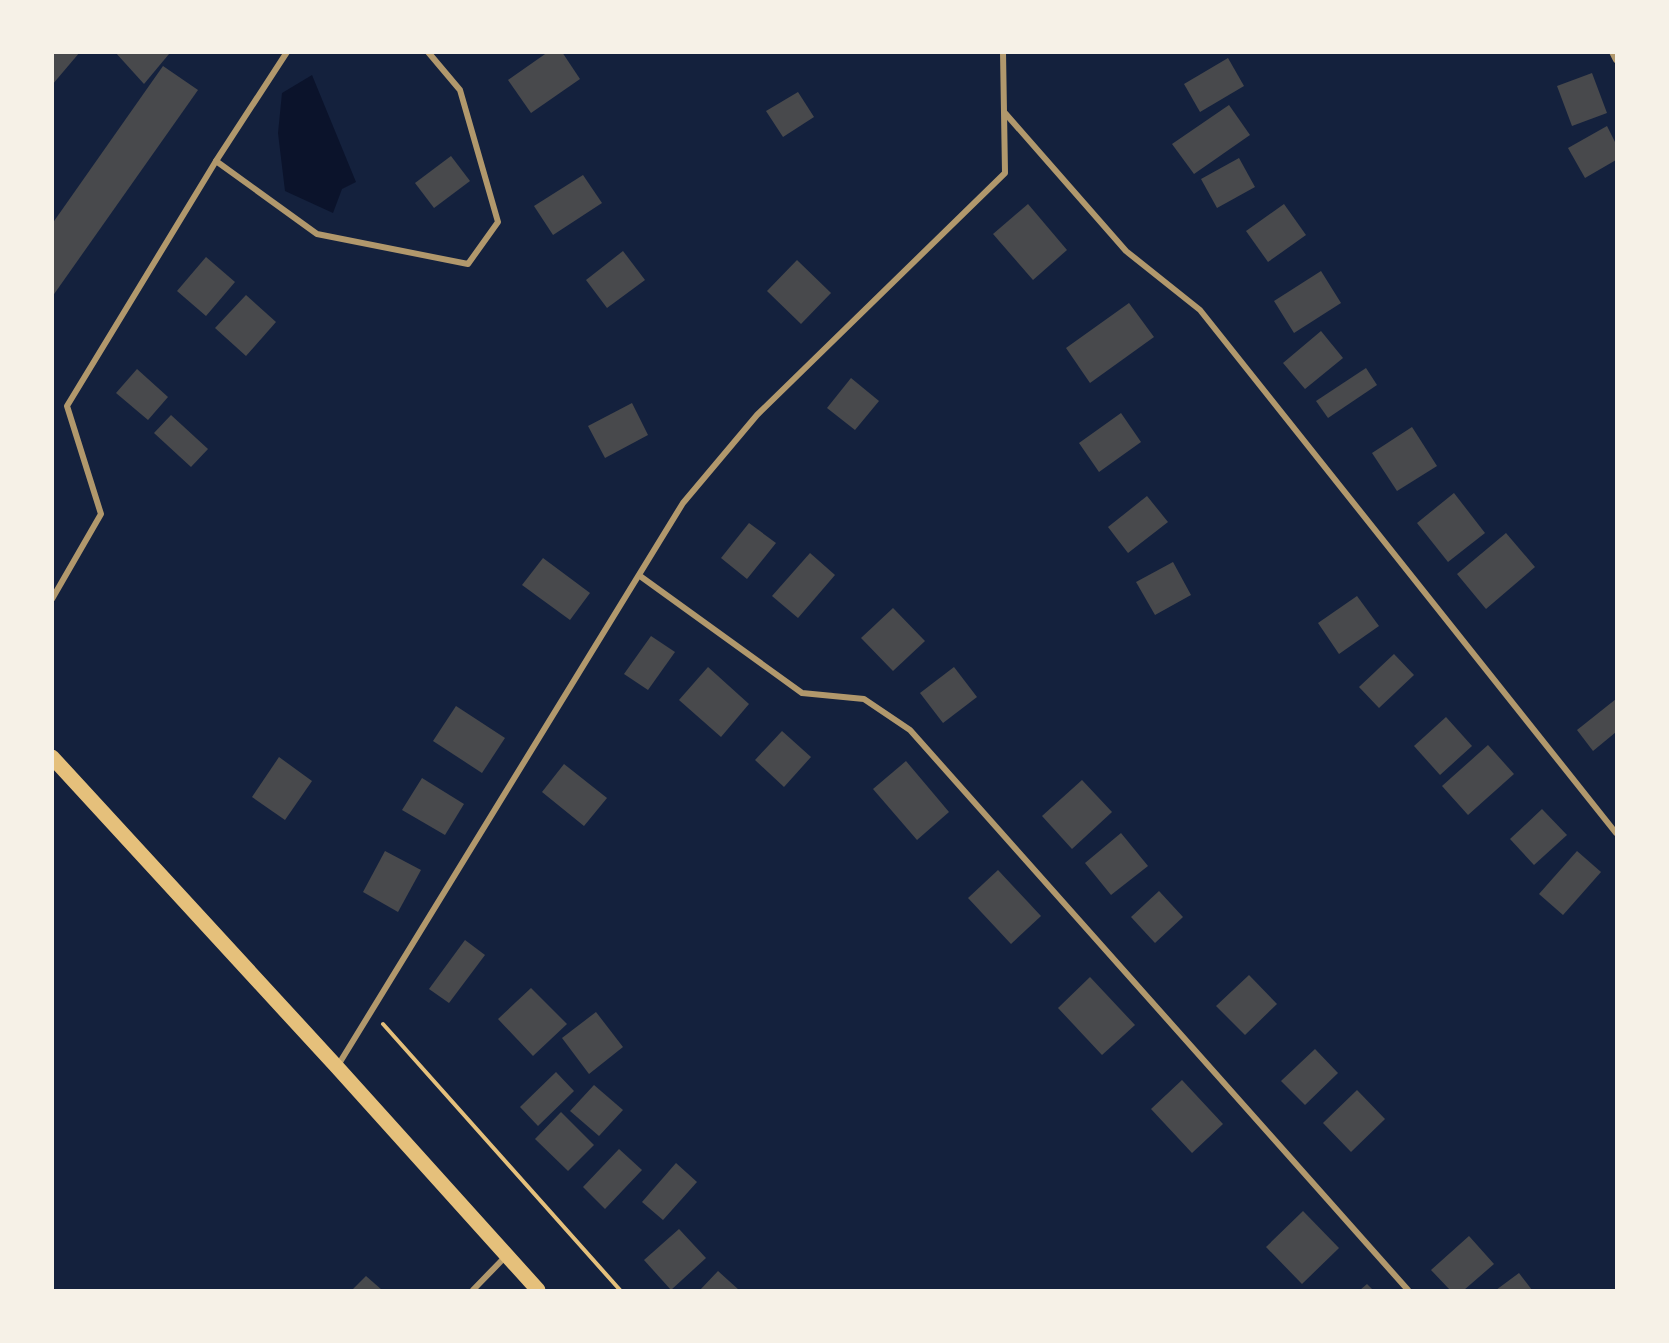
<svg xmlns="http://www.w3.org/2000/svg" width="1669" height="1343" font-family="Inter,sans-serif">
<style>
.water{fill:#0b132b}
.building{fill:#48494c}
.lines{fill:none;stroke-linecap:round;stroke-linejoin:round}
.path{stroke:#e5c07b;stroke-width:4}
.minor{stroke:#b1986c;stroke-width:6}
.primary{stroke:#e5c07b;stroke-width:15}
</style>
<rect width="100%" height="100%" fill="#14213d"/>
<polygon class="water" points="312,75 356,182 342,189 333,213 285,191 278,133 282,93"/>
<g class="building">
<polygon points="52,52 80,52 52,85"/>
<polygon points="115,52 168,52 169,54 144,84"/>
<polygon points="548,52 562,52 580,79 531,113 508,80"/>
<polygon points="1228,58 1244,86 1200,112 1184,84"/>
<polygon points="163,66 198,90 52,297 52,224"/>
<polygon points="1592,73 1607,113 1572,126 1557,86"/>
<polygon points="798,92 814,117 783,137 766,111"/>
<polygon points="1229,105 1250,135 1194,174 1172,144"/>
<polygon points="1607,126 1616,144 1616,160 1585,178 1568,148"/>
<polygon points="451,156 470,181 434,208 415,183"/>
<polygon points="1239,158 1255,187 1217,208 1201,179"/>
<polygon points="583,175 602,203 553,235 534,206"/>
<polygon points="1028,204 1067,250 1033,280 993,234"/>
<polygon points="1284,204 1306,235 1268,262 1246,231"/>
<polygon points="623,251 645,280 607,308 586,280"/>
<polygon points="206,257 235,282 206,316 177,291"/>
<polygon points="797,260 831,293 801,324 767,291"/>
<polygon points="1321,271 1341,303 1294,333 1274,301"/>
<polygon points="246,295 276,322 246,356 215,328"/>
<polygon points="1129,303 1154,337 1090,383 1066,348"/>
<polygon points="1321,331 1343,358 1305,389 1283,363"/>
<polygon points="1366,368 1377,385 1328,418 1316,401"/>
<polygon points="137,369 168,397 148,420 116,393"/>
<polygon points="851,378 879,401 855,430 827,408"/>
<polygon points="632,403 648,435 605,458 588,426"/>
<polygon points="1121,413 1141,442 1099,472 1079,443"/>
<polygon points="171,415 208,449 191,467 154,433"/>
<polygon points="1412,427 1437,466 1397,491 1372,453"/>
<polygon points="1454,493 1485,533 1448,562 1417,523"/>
<polygon points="1147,496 1168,522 1128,553 1108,527"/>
<polygon points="749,523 776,543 747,579 721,558"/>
<polygon points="1506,533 1535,567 1486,609 1457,574"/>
<polygon points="810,553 835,575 798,618 772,596"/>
<polygon points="543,558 590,593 570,620 522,585"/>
<polygon points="1173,562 1191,595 1155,615 1136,582"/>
<polygon points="1357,596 1379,626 1339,654 1318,623"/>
<polygon points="893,608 925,641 893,671 861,638"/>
<polygon points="651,636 675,652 648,690 624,674"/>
<polygon points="1394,654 1414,675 1379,708 1359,687"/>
<polygon points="708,667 749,704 721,737 679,700"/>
<polygon points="954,667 977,697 943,723 920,693"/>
<polygon points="1616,699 1616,732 1593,751 1577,730"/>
<polygon points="456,706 505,738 482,773 433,741"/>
<polygon points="1446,717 1472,746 1440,775 1414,746"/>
<polygon points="782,731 811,757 784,787 755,760"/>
<polygon points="1488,745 1514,774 1468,815 1442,786"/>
<polygon points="279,757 312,781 285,820 252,797"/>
<polygon points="906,761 949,812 917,840 873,789"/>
<polygon points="564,764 607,798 584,826 542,792"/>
<polygon points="422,778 464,804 445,835 402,810"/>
<polygon points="1082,780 1112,812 1072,849 1042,816"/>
<polygon points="1542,809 1567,835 1534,865 1510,839"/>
<polygon points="1121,833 1148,866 1111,895 1085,863"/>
<polygon points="385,851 421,870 398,912 363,892"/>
<polygon points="1577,851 1601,872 1563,915 1539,894"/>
<polygon points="998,870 1041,916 1011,944 968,898"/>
<polygon points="1159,891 1183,917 1155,943 1131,917"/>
<polygon points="465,940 485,955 449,1003 429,989"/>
<polygon points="1249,975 1277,1004 1245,1035 1216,1006"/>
<polygon points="1090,977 1135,1025 1102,1055 1058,1008"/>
<polygon points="531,988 567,1024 533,1056 498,1019"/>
<polygon points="596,1012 623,1047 589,1074 562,1038"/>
<polygon points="1315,1049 1338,1073 1305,1105 1281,1081"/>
<polygon points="556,1072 574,1091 538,1126 520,1107"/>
<polygon points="1182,1080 1223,1124 1192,1153 1151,1109"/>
<polygon points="594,1085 623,1110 599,1136 570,1111"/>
<polygon points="1357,1090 1385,1119 1351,1152 1323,1123"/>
<polygon points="561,1112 594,1145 568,1171 535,1139"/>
<polygon points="619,1149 642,1170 605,1209 583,1187"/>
<polygon points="676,1163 697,1182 663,1220 642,1202"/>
<polygon points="1303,1211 1339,1248 1302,1284 1266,1247"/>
<polygon points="679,1229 706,1258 671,1290 644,1260"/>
<polygon points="1469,1236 1494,1264 1464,1290 1450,1290 1431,1270"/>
<polygon points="718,1271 739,1290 700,1290"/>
<polygon points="1519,1273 1532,1290 1496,1290"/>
<polygon points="366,1276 382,1290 352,1290"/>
<polygon points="1367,1284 1373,1290 1360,1290"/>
</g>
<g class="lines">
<polyline class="path" points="383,1024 620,1290"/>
<g class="minor">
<polyline points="1612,52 1616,60"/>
<polyline points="1005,113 1126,251 1200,310 1616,833"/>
<polyline points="216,161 317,234 468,264 498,222 460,90 428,52"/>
<polyline points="640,576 802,693 864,699 910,730 1408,1290"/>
<polyline points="52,599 101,514 67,406 216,161 287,52"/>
<polyline points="337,1067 683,503 757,415 1005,173 1003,52"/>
<polyline points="473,1290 506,1256"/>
</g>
<polyline class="primary" points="52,757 337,1067 538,1290"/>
</g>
<rect width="1669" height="1343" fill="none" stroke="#f6f1e7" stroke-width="108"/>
</svg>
